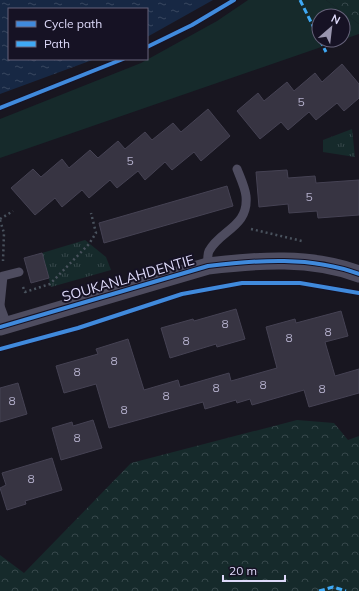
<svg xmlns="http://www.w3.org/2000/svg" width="359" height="591" font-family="Mulish,sans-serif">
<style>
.grass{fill:#162a2b;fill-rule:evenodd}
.forest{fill:url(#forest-crowns)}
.park{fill:url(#park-tufts)}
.water{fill:url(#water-ripples)}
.building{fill:#373442;stroke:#454253}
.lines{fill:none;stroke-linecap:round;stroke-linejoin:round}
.path{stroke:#49525d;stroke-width:2.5;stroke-dasharray:2 3;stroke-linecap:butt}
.lane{stroke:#4e4c5f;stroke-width:9}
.street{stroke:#4e4c5f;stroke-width:17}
.quiet{stroke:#3fa9f5;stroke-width:3;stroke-dasharray:6 3;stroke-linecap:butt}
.cycleway-casing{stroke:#161224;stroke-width:6}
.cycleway{stroke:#408adc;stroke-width:4}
.labels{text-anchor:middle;stroke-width:4;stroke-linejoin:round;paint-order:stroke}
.number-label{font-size:12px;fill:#b4b0cc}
.street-label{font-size:14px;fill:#dedafa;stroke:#161224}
</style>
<defs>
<pattern id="forest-crowns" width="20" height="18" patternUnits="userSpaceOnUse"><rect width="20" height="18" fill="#162a2b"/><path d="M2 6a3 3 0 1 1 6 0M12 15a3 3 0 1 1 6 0" fill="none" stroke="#37484b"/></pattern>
<pattern id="park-tufts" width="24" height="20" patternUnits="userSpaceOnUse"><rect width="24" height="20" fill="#162a2b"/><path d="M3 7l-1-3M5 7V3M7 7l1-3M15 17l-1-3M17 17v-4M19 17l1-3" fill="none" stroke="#37484b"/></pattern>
<pattern id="water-ripples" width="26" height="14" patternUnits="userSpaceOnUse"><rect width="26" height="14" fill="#172844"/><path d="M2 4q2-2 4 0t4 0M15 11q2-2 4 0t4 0" fill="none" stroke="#384760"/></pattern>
</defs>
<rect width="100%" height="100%" fill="#181620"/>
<path class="grass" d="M 248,0 L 326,0 L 359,24 L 359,34 L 0,158 L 0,119 L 141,63 L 217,21 ZM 319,16 L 343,16 L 343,40 L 319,40 Z"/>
<g class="forest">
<polygon points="326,0 359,0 359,24"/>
<polygon points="297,420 334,423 348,440 359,436 359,591 0,591 0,555 24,573 131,463"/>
</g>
<g class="park">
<polygon points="352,129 355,157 323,152 323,140"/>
<polygon points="85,240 106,257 111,270 51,287 42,253"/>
</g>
<polygon class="water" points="0,0 213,0 147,37 147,9 9,9 9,59 95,59 0,94"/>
<g class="building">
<polygon points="342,64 359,84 359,98 344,111 337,103 316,120 309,112 288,130 281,122 260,139 237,111 258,93 264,101 287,82 294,91 315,73 322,82"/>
<polygon points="208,109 230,136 201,161 194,152 172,170 165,162 145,180 138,171 117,188 110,180 89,198 82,190 62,207 55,198 35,215 11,188 33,169 41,177 62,159 69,168 90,150 98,158 118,141 125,149 145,132 152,140 173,123 181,132"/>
<polygon points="287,170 288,178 315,176 316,183 359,180 359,215 318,218 317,211 289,213 288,204 259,207 256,172"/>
<polygon points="227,186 233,206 104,243 99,223"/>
<polygon points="42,253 49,278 31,283 24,258"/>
<polygon points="236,309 245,339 217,347 216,344 170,358 161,328 193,319 194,321"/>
<polygon points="341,311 348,336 325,342 335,376 359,369 359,393 309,407 304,390 252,405 250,399 237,403 236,400 205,409 203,402 109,428 96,384 64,393 56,366 98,354 96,349 128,339 144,390 178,380 180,387 229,373 231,381 277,368 266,327 295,319 296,323"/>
<polygon points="18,383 27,414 0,422 0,388"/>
<polygon points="93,420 102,448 61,460 52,428 72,422 73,426"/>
<polygon points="52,458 62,490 25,501 26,504 7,510 0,488 6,485 2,473"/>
</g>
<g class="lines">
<g class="path">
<polyline points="0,219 13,211"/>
<polyline points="0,220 4,233 3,261"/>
<polyline points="251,229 302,241"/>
<polyline points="23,287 25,292 50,284 89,244 96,233 91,213"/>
</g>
<g class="lane">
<path d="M 208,266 C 208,262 207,255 209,251 C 220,230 249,227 246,196 C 245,187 240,177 237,169"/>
<polyline points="0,305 3,276 19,272"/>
<polyline points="0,306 7,325"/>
</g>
<path class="street" d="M 0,327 L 208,266 C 258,260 311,256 359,274"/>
<g class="quiet">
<polyline points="300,0 319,38"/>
<polyline points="320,40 326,52"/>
<polyline points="319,591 333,587 346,591"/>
</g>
<defs>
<g id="cycleway">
<polyline points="147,47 192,25 234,0"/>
<polyline points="0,108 123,59"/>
<path d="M 0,327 L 208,266 C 258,260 311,256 359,274"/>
<polyline points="0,349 78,328 182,294 242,283 300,283 359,293"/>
</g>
</defs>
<use href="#cycleway" class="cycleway-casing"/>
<use href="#cycleway" class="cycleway"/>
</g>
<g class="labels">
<g class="number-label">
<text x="301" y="106">5</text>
<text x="130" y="165">5</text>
<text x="309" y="201">5</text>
<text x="225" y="328">8</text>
<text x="328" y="336">8</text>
<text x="289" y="342">8</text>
<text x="186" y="345">8</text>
<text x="114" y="365">8</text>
<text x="77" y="376">8</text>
<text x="263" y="389">8</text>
<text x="216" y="392">8</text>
<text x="322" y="393">8</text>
<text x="166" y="400">8</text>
<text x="12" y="405">8</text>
<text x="124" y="414">8</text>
<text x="77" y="442">8</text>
<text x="31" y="483">8</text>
</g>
<g class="street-label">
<text transform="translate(128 278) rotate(-16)" y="5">SOUKANLAHDENTIE</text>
</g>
</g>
<rect x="8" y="8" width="140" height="52" fill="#161224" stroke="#66627a"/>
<rect x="16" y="21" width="20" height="6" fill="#408adc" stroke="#66627a"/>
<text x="44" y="28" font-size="12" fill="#dedafa">Cycle path</text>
<rect x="16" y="41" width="20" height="6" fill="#3fa9f5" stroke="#66627a"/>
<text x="44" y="48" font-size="12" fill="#dedafa">Path</text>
<g transform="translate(331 28) rotate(28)"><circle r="19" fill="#161224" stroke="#66627a"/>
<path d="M0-3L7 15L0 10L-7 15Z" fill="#9995ae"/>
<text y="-6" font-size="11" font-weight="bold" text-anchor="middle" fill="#dedafa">N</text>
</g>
<path d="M223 575v6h62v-6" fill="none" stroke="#dedafa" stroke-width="2"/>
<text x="229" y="575" font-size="12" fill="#dedafa" stroke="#161224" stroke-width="3" paint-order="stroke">20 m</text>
</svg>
